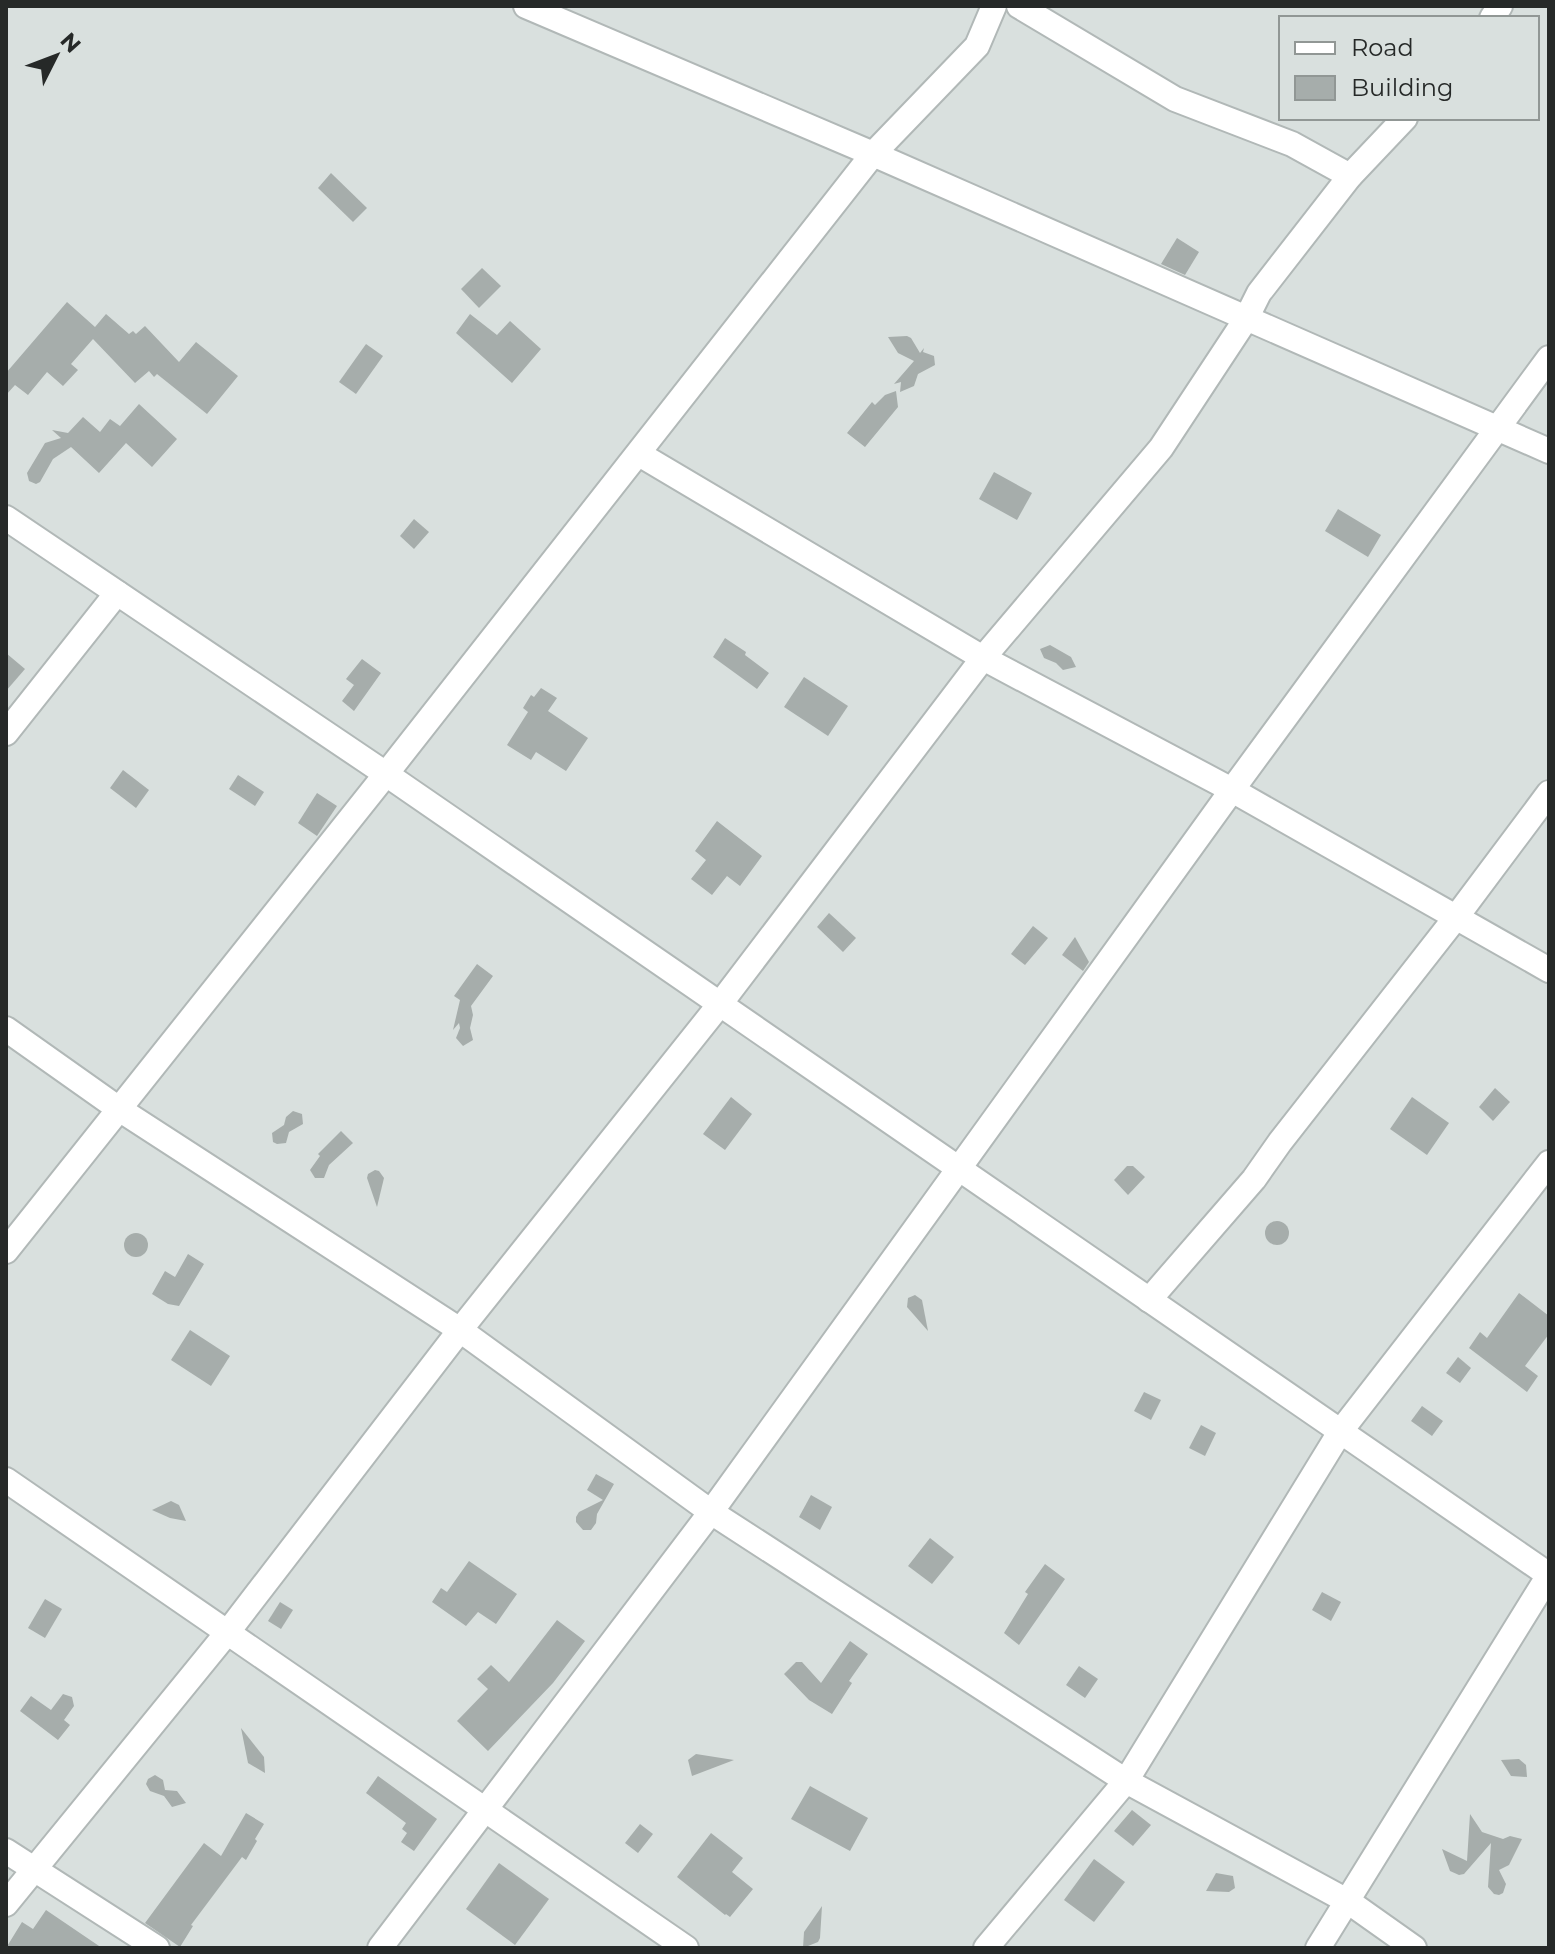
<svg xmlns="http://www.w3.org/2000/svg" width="1555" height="1954" font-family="Montserrat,sans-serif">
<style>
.building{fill:#a6adab}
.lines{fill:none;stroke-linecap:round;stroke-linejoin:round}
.minor-casing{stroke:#b1b8b7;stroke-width:28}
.minor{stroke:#fff;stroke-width:24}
</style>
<rect width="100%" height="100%" fill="#d9e0de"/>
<g class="building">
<polygon points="331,173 367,208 353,222 318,188"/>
<polygon points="1177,238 1199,252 1185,275 1161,264"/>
<polygon points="482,268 501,286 479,308 461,289"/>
<polygon points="67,302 95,327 106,314 129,334 133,331 136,334 145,326 179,362 196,342 238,376 207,414 157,374 154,377 149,371 135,383 93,339 71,364 78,370 63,386 47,372 28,395 15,385 6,395 6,373"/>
<polygon points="470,314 497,335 510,321 541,349 512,383 456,333"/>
<polygon points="907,336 911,338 920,353 924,348 923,352 934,356 935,365 918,374 914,386 900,392 901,382 894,384 914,361 898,353 888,337"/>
<polygon points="366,344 383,356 356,394 339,382"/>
<polygon points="896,391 898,407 865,447 847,433 872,402 875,405 885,395"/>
<polygon points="139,404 177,439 152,467 126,443 99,473 71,447 53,459 40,482 36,484 29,481 27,473 45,443 61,438 52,430 68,433 83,417 100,432 110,419 120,426"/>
<polygon points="994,472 1032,493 1017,520 979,499"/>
<polygon points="1338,509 1381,535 1368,557 1325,531"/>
<polygon points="414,519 429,532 414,549 400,536"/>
<polygon points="725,638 746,652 745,655 769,673 757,689 713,657"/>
<polygon points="1050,645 1071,657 1076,667 1063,670 1056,663 1044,658 1040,649"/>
<polygon points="6,653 25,669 6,691"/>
<polygon points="362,659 381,673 354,711 342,701 354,685 346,679"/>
<polygon points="804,677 848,706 828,736 784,707"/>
<polygon points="541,688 557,698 548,711 588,738 566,771 536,752 531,760 507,745 528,712 523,708 531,695 534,697"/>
<polygon points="123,770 149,790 136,808 110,788"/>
<polygon points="238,775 264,792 255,806 229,789"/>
<polygon points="317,793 337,806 317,836 298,823"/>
<polygon points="717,821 762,856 740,886 727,876 712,895 691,879 706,860 695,851"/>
<polygon points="829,913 856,938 843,952 817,927"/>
<polygon points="1033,926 1048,938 1025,965 1011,954"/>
<polygon points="1075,937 1089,962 1083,971 1062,955"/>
<polygon points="477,964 493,976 471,1006 473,1015 470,1028 473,1040 463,1046 456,1038 460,1028 459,1023 453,1030 460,1000 454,996"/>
<polygon points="1495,1088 1510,1102 1493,1121 1479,1107"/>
<polygon points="731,1097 752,1114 725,1150 703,1134"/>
<polygon points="1412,1097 1449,1123 1427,1155 1390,1129"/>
<polygon points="293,1111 302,1114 303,1124 289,1132 286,1143 277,1144 273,1142 272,1133 284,1125 286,1117"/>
<polygon points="341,1131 353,1143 329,1165 324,1178 315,1178 310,1170 320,1156 318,1154"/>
<polygon points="1127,1166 1133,1166 1145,1177 1128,1195 1114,1180"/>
<polygon points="375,1170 379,1171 384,1178 377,1207 367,1178 368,1174"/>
<circle cx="1277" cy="1233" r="12"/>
<circle cx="136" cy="1245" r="12"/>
<polygon points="188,1254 204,1264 179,1306 168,1304 152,1294 165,1271 175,1277"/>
<polygon points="1519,1293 1549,1316 1549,1334 1525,1366 1538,1376 1527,1392 1469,1348 1480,1332 1487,1338"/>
<polygon points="915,1295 922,1300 928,1331 907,1307 908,1298"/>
<polygon points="190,1330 230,1356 211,1386 171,1360"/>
<polygon points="1458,1357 1471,1368 1460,1383 1446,1373"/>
<polygon points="1144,1392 1161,1400 1151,1420 1134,1411"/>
<polygon points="1422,1406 1443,1421 1432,1436 1411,1421"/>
<polygon points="1201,1425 1216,1433 1205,1456 1189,1448"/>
<polygon points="596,1474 614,1484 597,1514 596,1523 591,1530 583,1530 576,1522 576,1517 579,1512 603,1500 587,1490"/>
<polygon points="811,1495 832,1507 820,1530 799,1517"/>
<polygon points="171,1501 179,1505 186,1521 170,1518 152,1510"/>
<polygon points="930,1538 954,1557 932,1584 908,1566"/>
<polygon points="469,1561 517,1594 496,1624 478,1612 466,1626 432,1602 441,1588 447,1592"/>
<polygon points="1045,1564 1065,1579 1019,1645 1004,1633 1028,1594 1025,1592"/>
<polygon points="1322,1592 1341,1602 1331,1621 1312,1610"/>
<polygon points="45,1599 62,1609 45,1638 28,1628"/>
<polygon points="280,1602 293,1610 281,1629 268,1621"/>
<polygon points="557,1620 585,1641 553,1683 488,1751 457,1721 488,1689 477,1679 491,1665 509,1682"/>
<polygon points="850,1641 868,1654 849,1681 852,1683 832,1714 809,1700 784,1674 796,1662 802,1662 821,1683"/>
<polygon points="1079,1666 1098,1679 1085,1698 1066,1685"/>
<polygon points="63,1694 72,1697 74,1706 64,1720 70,1725 58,1740 20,1711 31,1696 51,1710"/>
<polygon points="241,1728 264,1757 265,1773 248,1763"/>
<polygon points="696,1754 734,1760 692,1776 688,1760"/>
<polygon points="1519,1759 1526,1765 1527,1777 1511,1776 1501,1760"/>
<polygon points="155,1775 163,1780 165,1790 177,1791 186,1803 172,1807 164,1796 150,1791 146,1784 148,1779"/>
<polygon points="378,1776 437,1819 414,1851 401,1842 407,1833 402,1829 406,1823 366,1793"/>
<polygon points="810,1786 868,1818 850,1851 791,1819"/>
<polygon points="1132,1810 1151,1825 1133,1846 1114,1831"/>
<polygon points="246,1813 264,1824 255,1839 257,1841 246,1860 242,1857 191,1925 193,1926 180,1947 145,1923 204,1843 221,1856"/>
<polygon points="1470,1814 1482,1832 1503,1839 1510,1836 1522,1839 1509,1865 1499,1870 1506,1884 1503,1893 1499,1895 1494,1894 1488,1887 1491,1843 1464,1874 1459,1875 1450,1871 1442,1849 1467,1861"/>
<polygon points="640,1824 653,1834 638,1853 625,1843"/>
<polygon points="711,1833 743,1858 732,1872 753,1889 730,1917 726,1914 725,1915 677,1877"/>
<polygon points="1094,1859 1125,1882 1094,1922 1064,1900"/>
<polygon points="499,1863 549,1899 515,1945 466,1909"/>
<polygon points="1216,1873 1233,1876 1235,1888 1229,1892 1206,1891"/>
<polygon points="822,1906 820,1938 818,1942 803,1948 804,1932"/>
<polygon points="46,1910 102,1948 6,1948 22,1922 33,1929"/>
</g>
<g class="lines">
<defs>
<g id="minor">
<polyline points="526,6 873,154 1549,451"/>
<polyline points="1019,6 1175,99 1292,144 1350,176"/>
<polyline points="1492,18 1500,6"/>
<polyline points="639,454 983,658 1232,790 1549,970"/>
<polyline points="6,518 386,774 1549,1575"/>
<polyline points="6,733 117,593"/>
<polyline points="6,1029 119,1109 460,1330 711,1512 1126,1781 1349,1902 1414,1948"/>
<polyline points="6,1251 386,774 873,154 977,46 994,6"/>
<polyline points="1149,1300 1254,1179 1280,1142 1457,916 1549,793"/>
<polyline points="6,1480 686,1948"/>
<polyline points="6,1851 157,1948"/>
<polyline points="6,1904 227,1633 460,1330 720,1004 983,658 1161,448 1246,319 1259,293 1350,176 1405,118"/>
<polyline points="380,1948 711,1512 1232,790 1549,358"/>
<polyline points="986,1948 1126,1781 1340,1432 1549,1163"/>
<polyline points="1318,1948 1549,1575"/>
</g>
</defs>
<use href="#minor" class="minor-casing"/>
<use href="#minor" class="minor"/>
</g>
<rect width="1555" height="1954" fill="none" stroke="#262928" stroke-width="16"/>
<rect x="1279" y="16" width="260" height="104" fill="#d9e0de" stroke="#919795" stroke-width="2"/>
<rect x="1295" y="42" width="40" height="12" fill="#ffffff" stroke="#919795" stroke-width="2"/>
<text x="1351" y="56" font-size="24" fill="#262928">Road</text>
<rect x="1295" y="76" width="40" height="24" fill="#a6adab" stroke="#919795" stroke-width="2"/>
<text x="1351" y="96" font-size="24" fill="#262928">Building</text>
<g transform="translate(56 56) rotate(48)" stroke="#d9e0de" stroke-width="6" paint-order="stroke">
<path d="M0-6L14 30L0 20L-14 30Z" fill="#262928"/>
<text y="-12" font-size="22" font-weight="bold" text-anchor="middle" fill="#262928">N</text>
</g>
</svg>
